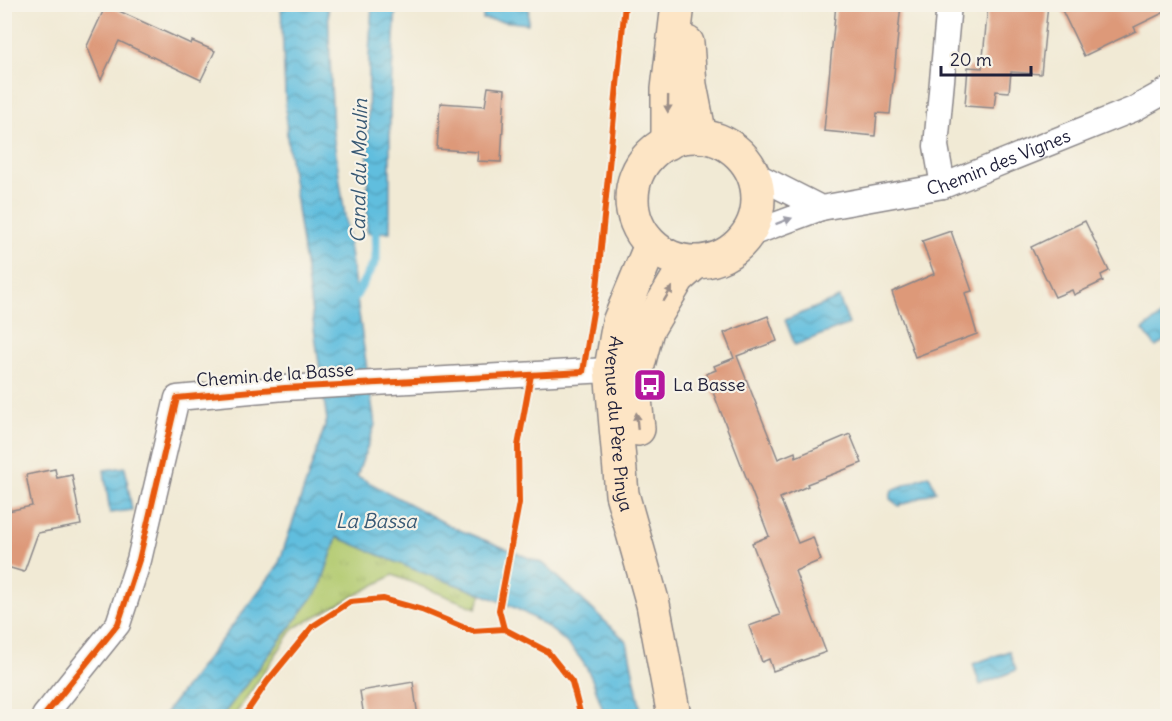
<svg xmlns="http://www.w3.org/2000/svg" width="1172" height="721" font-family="Delius,sans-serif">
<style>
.grass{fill:url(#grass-tufts);stroke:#6a7655;stroke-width:1.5}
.water{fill:url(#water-waves);stroke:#41708c;stroke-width:1.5}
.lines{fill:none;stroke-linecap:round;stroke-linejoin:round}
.stream{stroke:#60bede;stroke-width:9}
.building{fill:#dd9979}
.minor-casing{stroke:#8a8688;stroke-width:27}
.secondary-casing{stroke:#8a8688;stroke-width:36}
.minor{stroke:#fff;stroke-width:24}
.secondary{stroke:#fde5c5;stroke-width:33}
.cycleway-casing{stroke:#f7f3e8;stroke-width:10}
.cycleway{stroke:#e8590c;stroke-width:6}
.oneway{fill:#9a8d87}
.oneway2{fill:#9c9ca7}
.labels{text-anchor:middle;stroke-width:4.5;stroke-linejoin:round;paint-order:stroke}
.street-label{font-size:18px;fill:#22223b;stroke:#f7f3e8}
.poi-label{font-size:18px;fill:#22223b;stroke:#f7f3e8;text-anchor:start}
.water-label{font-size:20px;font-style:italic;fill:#385974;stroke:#f7f3e8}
</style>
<defs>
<pattern id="grass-tufts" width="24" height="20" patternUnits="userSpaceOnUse" patternTransform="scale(1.5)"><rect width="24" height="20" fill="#b2ca6f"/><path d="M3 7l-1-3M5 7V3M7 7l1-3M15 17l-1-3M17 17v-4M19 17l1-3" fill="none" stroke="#99ad61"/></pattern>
<pattern id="water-waves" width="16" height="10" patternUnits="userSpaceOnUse" patternTransform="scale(1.5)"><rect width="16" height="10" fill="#60bede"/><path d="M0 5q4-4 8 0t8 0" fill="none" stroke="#4f9ab5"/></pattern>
</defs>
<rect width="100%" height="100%" fill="#f7f3e8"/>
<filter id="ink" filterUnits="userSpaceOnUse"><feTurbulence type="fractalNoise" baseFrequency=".0167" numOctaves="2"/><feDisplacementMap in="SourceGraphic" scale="12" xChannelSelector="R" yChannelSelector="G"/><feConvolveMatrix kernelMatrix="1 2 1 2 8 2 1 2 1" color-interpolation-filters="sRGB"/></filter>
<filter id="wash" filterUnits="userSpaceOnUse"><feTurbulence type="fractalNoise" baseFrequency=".008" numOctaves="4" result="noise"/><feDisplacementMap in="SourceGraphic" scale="24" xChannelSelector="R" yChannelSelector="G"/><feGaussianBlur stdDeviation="1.35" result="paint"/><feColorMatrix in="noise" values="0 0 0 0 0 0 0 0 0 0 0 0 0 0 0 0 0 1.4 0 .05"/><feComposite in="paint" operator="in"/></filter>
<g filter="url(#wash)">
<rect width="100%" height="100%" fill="#f1ead5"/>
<polygon class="grass" points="337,537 413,569 482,594 476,608 393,575 294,628 234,716 222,716 320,588"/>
<g class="water">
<path d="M 281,5 L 328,5 L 333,133 L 375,425 L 357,476 L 452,527 L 544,564 L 627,642 L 642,716 L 605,716 C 598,697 593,675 580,658 C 540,606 471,592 413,569 C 388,559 363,548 337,537 L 320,588 L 222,716 L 163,716 L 278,566 L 327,420 L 287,137 Z"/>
<polygon points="372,5 396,5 390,108 390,232 367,233 369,54"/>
<polygon points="484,5 529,5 528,24 483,19"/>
<polygon points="839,298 849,324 795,345 785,320"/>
<polygon points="1167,311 1167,338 1156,347 1143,330"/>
<polygon points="125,467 132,510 110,513 104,470"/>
<polygon points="929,475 936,491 899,506 890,499 892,490"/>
<polygon points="1009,651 1016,670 980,685 973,664"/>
</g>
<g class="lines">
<polyline class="stream" points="351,304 376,260 376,223"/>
</g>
<g id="blocks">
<g class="building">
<polygon points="836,4 901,4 890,114 877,113 875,136 824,131"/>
<polygon points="988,4 1048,4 1041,74 1011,72 1009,92 996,91 994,108 965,106 968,67 982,68"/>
<polygon points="1059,4 1167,4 1167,11 1134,27 1136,31 1084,56"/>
<polygon points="106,5 191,44 192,41 215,51 201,80 119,41 101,80 87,46"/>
<polygon points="488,87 505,89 501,162 477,161 478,152 437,149 440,103 485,106"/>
<polygon points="1085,221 1109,271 1101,275 1103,281 1074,295 1072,290 1055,297 1031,247"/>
<polygon points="951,231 972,291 965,293 977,334 915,357 892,292 934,274 922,241"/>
<polygon points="768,316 777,341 737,356 778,459 795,452 796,457 850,434 862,463 807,484 808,486 780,498 798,543 813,537 821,560 795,571 826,652 773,671 769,659 762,662 749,626 780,615 752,543 769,536 706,374 716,370 714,366 734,358 724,333"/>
<polygon points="55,469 57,478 72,475 81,525 38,533 24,572 4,566 4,522 8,511 32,506 26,475"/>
<polygon points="413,682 418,717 364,717 360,691"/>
</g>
</g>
</g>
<g filter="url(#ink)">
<use href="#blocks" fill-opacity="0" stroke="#8a8688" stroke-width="1.5"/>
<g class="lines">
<defs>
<g id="minor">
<polyline points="752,173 821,208"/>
<polyline points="943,186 936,146 949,4"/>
<path id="s1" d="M 748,235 L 821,208 L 943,186 L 1134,109 L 1168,90"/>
<polyline points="44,716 118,624 139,560 177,398 285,388 625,369"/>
</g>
<g id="secondary">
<polyline points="687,43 690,85 700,136"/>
<circle cx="695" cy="199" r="63"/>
<polyline points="668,143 668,89 678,4"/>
<path id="s2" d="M 651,245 L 619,322 L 611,369 L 622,494 L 653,604 L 674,716"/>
<polyline points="638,429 635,399 637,369 647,330 678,278 695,263"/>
</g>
</defs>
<use href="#minor" class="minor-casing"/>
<use href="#secondary" class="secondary-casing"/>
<use href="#minor" class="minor"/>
<use href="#secondary" class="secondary"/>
<defs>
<g id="cycleway">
<polyline points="531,375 518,446 519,503 499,610 504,629 548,652 572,682 581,716"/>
<polyline points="44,716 118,624 139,560 177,398 285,388 583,372 597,288 625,4"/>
<polyline points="244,716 267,682 313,626 350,602 383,599 422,610 472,631 504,629"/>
</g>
</defs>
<use href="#cycleway" class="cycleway-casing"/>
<use href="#cycleway" class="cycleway"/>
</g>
<defs><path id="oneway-solid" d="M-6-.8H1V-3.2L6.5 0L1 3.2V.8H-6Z" transform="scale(1.5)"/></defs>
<g class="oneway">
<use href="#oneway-solid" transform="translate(668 104) rotate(91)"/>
<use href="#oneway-solid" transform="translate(668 294) rotate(-59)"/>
<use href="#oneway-solid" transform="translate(637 421) rotate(-95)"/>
</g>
<use class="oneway2" href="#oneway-solid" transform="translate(784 221) rotate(-20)"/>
</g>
<defs>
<symbol id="bus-square" viewBox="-11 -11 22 22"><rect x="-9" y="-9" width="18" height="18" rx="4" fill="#b5179e" stroke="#f7f3e8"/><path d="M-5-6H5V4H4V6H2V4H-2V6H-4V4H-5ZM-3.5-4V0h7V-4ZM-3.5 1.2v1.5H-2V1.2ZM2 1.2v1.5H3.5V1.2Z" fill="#fff"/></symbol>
</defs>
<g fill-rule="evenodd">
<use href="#bus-square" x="631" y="366" width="38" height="38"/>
</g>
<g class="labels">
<g class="street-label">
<text dy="6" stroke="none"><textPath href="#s1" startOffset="262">Chemin des Vignes</textPath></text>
<text transform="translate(275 375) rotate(-4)" y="6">Chemin de la Basse</text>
<text dy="6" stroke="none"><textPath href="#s2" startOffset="186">Avenue du Père Pinya</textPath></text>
</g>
<g class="poi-label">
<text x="673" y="391">La Basse</text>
</g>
<g class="water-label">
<text transform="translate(359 171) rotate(-89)" y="7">Canal du Moulin</text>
<text x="376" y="528">La Bassa</text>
</g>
</g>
<rect width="1172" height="721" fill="none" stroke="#f7f3e8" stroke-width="24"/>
<path d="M941 66v9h90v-9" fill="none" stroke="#22223b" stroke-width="3"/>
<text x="950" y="66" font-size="18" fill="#22223b" stroke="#f7f3e8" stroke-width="4.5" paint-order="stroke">20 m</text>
</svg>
